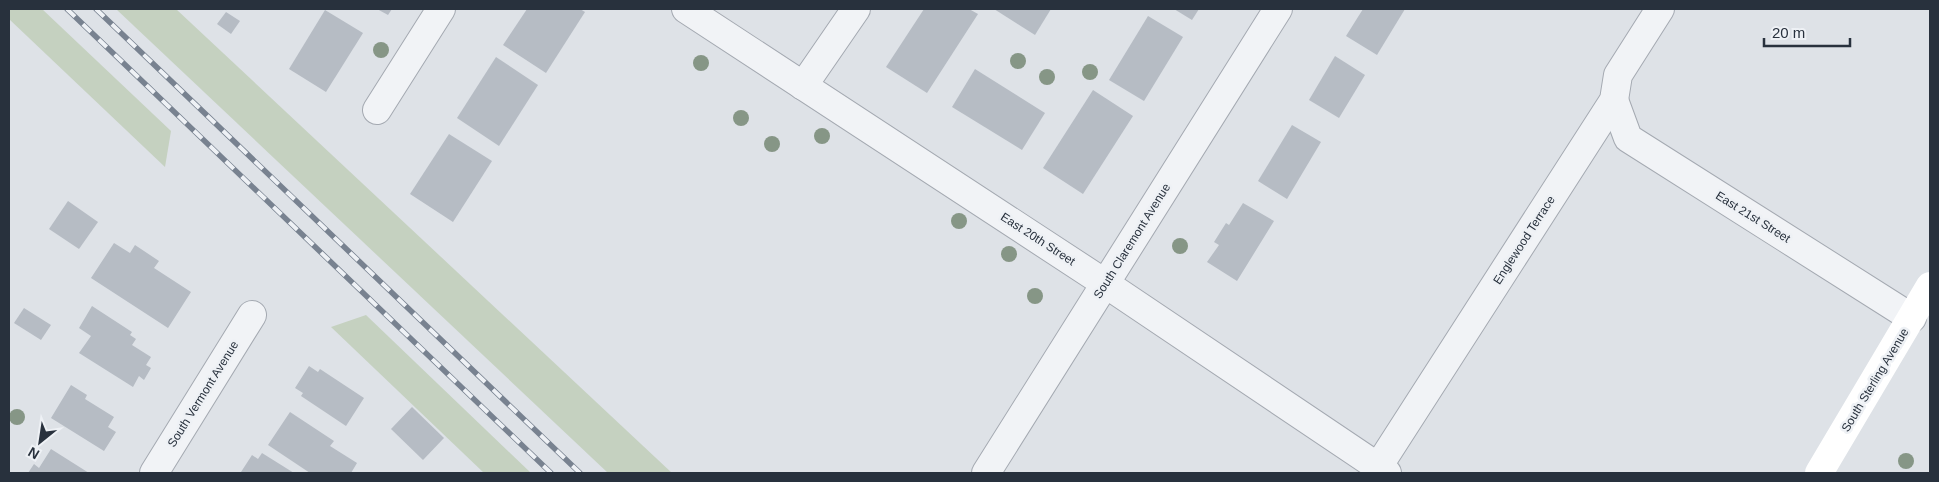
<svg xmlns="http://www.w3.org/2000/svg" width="1939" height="482" font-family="Arial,sans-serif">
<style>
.green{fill:#c5d1c0}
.building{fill:#b6bcc4}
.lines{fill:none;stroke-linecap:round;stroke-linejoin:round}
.street-casing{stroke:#a4a9b1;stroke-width:30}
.street{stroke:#f1f3f6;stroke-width:28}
.secondary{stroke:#fff;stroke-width:28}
.rail-casing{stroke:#788290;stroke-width:5.5}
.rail{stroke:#eef1f5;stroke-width:4;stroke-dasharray:11;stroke-linecap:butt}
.tree{fill:#869686}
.labels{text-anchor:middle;stroke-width:5;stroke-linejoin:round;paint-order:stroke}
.street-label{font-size:12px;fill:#28313d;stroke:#eef1f5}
</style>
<rect width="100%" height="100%" fill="#dee2e7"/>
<g class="green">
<polygon points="9,9 42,9 171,131 165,167 9,19"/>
<polygon points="116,9 176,9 672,473 608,473"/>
<polygon points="366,315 531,473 484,473 331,327"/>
</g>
<g class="building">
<polygon points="377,9 392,9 388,15"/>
<polygon points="527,9 580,9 585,12 546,73 503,45"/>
<polygon points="924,9 969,9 978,14 927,93 886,67"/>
<polygon points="994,9 1051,9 1035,35"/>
<polygon points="1174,9 1199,9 1192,20"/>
<polygon points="1363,9 1405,9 1377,55 1346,36"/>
<polygon points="325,10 363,33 326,92 289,69"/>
<polygon points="226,12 240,21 231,34 217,24"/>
<polygon points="1148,16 1183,37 1144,101 1109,80"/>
<polygon points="1335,56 1365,75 1339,118 1309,100"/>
<polygon points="496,57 538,85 499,146 457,118"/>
<polygon points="975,69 1045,113 1022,150 952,107"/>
<polygon points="1093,90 1133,116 1083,194 1043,168"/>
<polygon points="1292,125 1321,142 1287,199 1258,181"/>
<polygon points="449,134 492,161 453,222 410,194"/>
<polygon points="68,201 98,222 79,249 49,229"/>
<polygon points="1243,203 1274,221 1237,281 1207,262 1219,245 1214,242 1226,223 1229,225"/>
<polygon points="114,243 130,253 135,245 159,261 154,268 191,292 168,328 91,278"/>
<polygon points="92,306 132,332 130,335 136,339 132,345 151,357 146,365 151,368 144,380 139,376 133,387 79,353 91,336 79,328"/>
<polygon points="24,308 51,325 41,340 14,323"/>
<polygon points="309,366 318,372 320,369 364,398 346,426 301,396 303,393 295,388"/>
<polygon points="71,385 87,395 85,399 114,417 108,427 116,432 104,451 51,418"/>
<polygon points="412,407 444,438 423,460 391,429"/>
<polygon points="290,412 334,441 330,446 357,463 351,473 310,473 268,445"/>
<polygon points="51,449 89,473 28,473 34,464 39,468"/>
<polygon points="262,453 294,473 241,472 252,455 258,459"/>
</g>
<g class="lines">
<defs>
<g id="street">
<polyline points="686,9 1106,284 1387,473"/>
<polyline points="803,86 856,9"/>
<polyline points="1614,100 1628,138 1912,318"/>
<polyline points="377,110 441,9"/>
<polyline points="1378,467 1614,100 1618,75 1660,9"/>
<polyline points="154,473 252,315"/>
<polyline points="986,473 1278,9"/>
</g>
</defs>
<use href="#street" class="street-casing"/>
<use href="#street" class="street"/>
<polyline class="secondary" points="1819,473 1930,286"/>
<defs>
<g id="rail">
<polyline points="67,9 551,473"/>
<polyline points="96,9 580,473"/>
</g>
</defs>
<use href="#rail" class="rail-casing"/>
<use href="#rail" class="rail"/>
</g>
<g class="tree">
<circle cx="381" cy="50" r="8"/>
<circle cx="1018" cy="61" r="8"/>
<circle cx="701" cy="63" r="8"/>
<circle cx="1090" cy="72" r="8"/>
<circle cx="1047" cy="77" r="8"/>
<circle cx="741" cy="118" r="8"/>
<circle cx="822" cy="136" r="8"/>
<circle cx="772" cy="144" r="8"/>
<circle cx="959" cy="221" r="8"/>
<circle cx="1180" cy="246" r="8"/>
<circle cx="1009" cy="254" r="8"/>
<circle cx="1035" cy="296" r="8"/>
<circle cx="17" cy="417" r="8"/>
<circle cx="1906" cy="461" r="8"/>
</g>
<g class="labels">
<g class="street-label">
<text transform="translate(1753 217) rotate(32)" y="4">East 21st Street</text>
<text transform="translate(1038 239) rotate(33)" y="4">East 20th Street</text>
<text transform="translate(1524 240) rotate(-57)" y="4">Englewood Terrace</text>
<text transform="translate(1132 241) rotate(-58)" y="4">South Claremont Avenue</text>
<text transform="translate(1875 380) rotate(-59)" y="4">South Sterling Avenue</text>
<text transform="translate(203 394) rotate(-58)" y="4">South Vermont Avenue</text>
</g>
</g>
<rect width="1939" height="482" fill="none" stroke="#28313d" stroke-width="20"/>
<g transform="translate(40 442) rotate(210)" stroke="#eef1f5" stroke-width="4" paint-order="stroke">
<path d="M0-4L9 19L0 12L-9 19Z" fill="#28313d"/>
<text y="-8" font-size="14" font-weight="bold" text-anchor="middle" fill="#28313d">N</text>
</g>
<path d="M1764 38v8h86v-8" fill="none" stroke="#28313d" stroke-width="2.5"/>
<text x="1772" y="38" font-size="15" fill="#28313d" stroke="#eef1f5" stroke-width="4" paint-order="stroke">20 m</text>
</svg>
